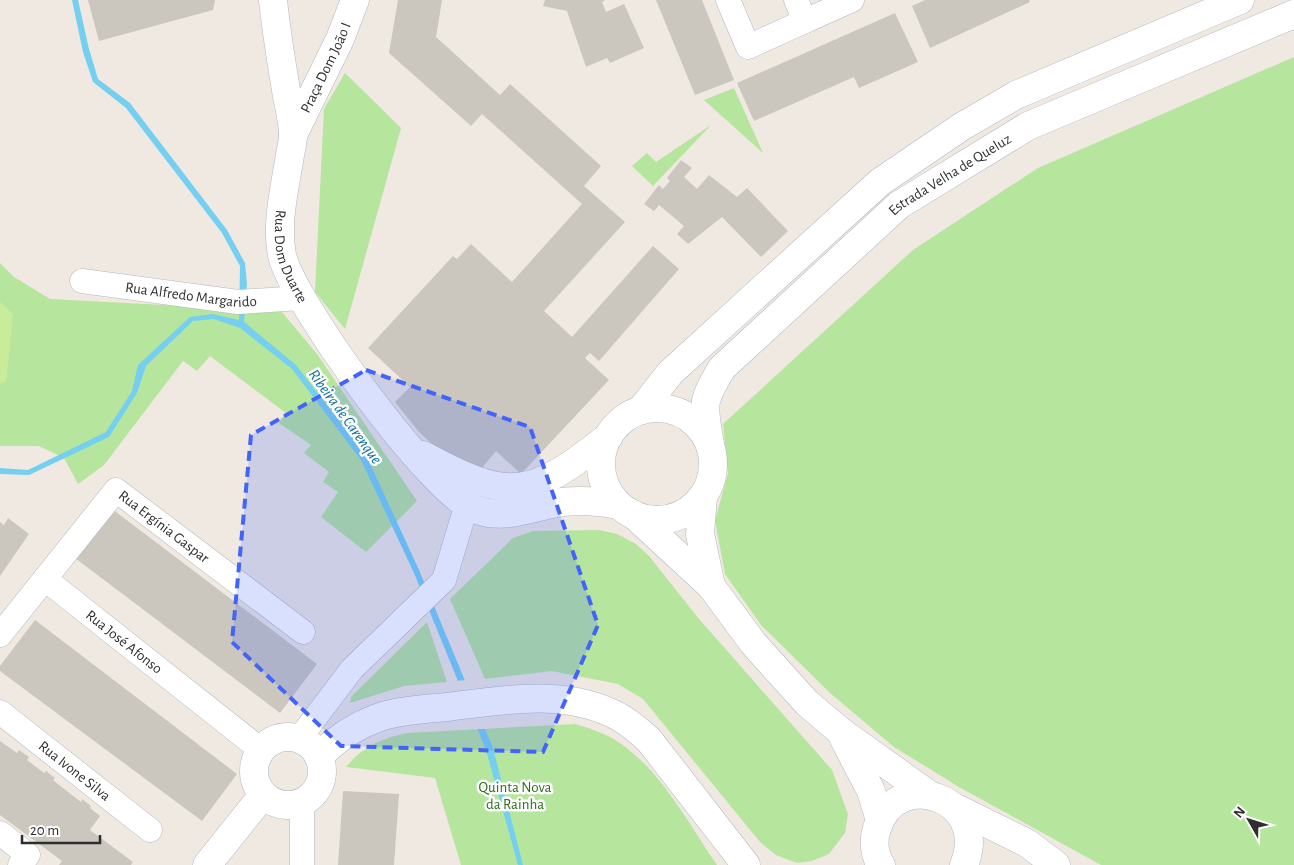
<svg xmlns="http://www.w3.org/2000/svg" width="1294" height="865" font-family="'Alegreya Sans',sans-serif">
<style>
.green{fill:#b6e59e}
.pitch{fill:#c9ec9a}
.water{fill:#75cff0}
.pier{fill:#efe9e1}
.building{fill:#cbc7bf}
.lines{fill:none;stroke-linecap:round;stroke-linejoin:round}
.street-casing{stroke:#b4b7c1;stroke-width:25}
.secondary-casing{stroke:#b4b7c1;stroke-width:29}
.street{stroke:#fff;stroke-width:24}
.secondary{stroke:#fff;stroke-width:28}
.marked{fill:#4264fb;fill-opacity:0.2;stroke:#4264fb;stroke-width:4;stroke-dasharray:10 6;stroke-linejoin:round}
.labels{text-anchor:middle;stroke-width:5;stroke-linejoin:round;paint-order:stroke}
.street-label{font-size:15px;fill:#2e2e2e;stroke:#fff}
.park-label{font-size:15px;fill:#2c6e1b;stroke:#fff}
.water-label{font-size:16px;font-style:italic;fill:#0d6fa3;stroke:#fff}
</style>
<rect width="100%" height="100%" fill="#efe9e1"/>
<g class="green">
<polygon points="1294,57 1294,865 1101,865 959,787 894,747 830,693 761,625 725,574 715,520 728,474 723,424 913,250 1038,168"/>
<polygon points="345,73 401,128 345,329 315,292 324,109"/>
<polygon points="734,88 763,153 704,100"/>
<polygon points="711,125 653,186 632,166 647,153 656,162"/>
<polygon points="0,263 14,277 50,299 281,311 317,354 417,501 366,552 321,517 338,492 323,482 329,472 304,453 311,445 279,423 286,413 210,356 197,371 183,361 104,465 78,484 64,458 39,446 0,446"/>
<polygon points="599,530 617,534 636,544 649,556 699,619 832,770 848,814 845,833 829,854 812,861 797,863 776,855 760,842 643,699 618,684 552,671 485,679 450,599 513,538 533,531"/>
<polygon points="427,622 447,682 404,686 350,703 351,697"/>
<path d="M 575,724 C 586,727 598,731 608,736 C 657,762 686,820 717,865 L 461,865 L 435,778 L 346,767 C 362,747 382,738 407,733 Z"/>
</g>
<polygon class="pitch" points="0,302 13,314 6,382 0,383"/>
<polygon class="water" points="72,0 78,0 89,49 98,79 130,103 227,230 245,263 247,283 244,322 296,365 367,457 419,570 493,748 523,865 518,865 486,750 414,573 361,460 292,369 240,328 214,319 193,321 146,366 137,393 109,437 29,475 0,474 0,468 28,470 106,432 132,391 138,365 190,317 213,314 239,320 240,266 222,233 126,108 93,82 83,52"/>
<polygon class="pier" points="467,680 487,729 475,729 455,681"/>
<g class="building">
<polygon points="88,0 215,0 213,10 99,41"/>
<polygon points="398,0 442,0 436,37 500,95 510,84 601,166 584,186 625,222 544,311 572,337 653,246 679,269 599,361 590,353 585,358 609,380 521,474 496,451 476,475 446,457 419,432 395,402 410,387 368,348 453,256 457,259 471,244 512,282 582,204 482,114 471,126 389,53"/>
<polygon points="545,0 605,0 602,2 606,12 624,4 644,48 610,63 607,58 586,67 567,11 543,6"/>
<polygon points="656,0 702,0 734,80 695,95"/>
<polygon points="925,0 1029,0 1030,2 930,48 912,6"/>
<polygon points="895,13 918,62 859,88 854,77 754,121 737,83"/>
<polygon points="681,160 692,168 684,177 697,189 709,175 737,197 747,188 788,231 761,257 722,217 688,244 677,234 684,226 659,205 654,211 644,204 659,185 663,189 670,181 667,178"/>
<polygon points="112,509 317,664 280,713 75,558"/>
<polygon points="8,518 29,534 0,576 0,522 4,525"/>
<polygon points="35,620 237,774 202,821 0,671 0,666"/>
<polygon points="0,741 17,753 19,750 29,757 27,760 44,773 46,771 55,778 53,780 59,785 81,802 82,799 91,806 90,808 100,816 90,830 133,862 131,865 59,865 62,861 0,815"/>
<polygon points="343,791 399,794 394,865 338,865"/>
</g>
<g class="lines">
<defs>
<g id="street">
<polyline points="728,0 748,47 805,21"/>
<polyline points="796,0 805,21 852,0"/>
<path id="s1" d="M 82,281 L 238,302 L 301,298"/>
<path id="s2" d="M 45,579 L 261,750"/>
<path id="s3" d="M 0,635 L 116,490 L 303,632"/>
<path id="s4" d="M 0,712 L 150,830"/>
<polyline points="299,739 352,669 444,580 466,507"/>
<polyline points="0,833 28,855 20,865"/>
<polyline points="302,865 302,802"/>
</g>
<g id="secondary">
<path id="s5" d="M 273,0 C 276,30 281,60 286,90 C 288,104 293,120 293,135 C 293,143 290,153 289,161 C 284,191 276,225 282,255 C 291,300 434,497 477,510 C 503,519 525,510 551,504 C 573,499 597,501 618,505"/>
<path id="s6" d="M 293,135 L 340,39 L 355,0"/>
<circle cx="657" cy="464" r="56"/>
<polyline points="641,410 670,373 880,182 961,127 1016,95 1240,0"/>
<path id="s7" d="M 710,444 C 703,404 701,403 722,368 L 899,205 L 1028,126 L 1294,14"/>
<path d="M 423,455 C 511,503 531,498 609,436"/>
<polyline points="703,496 700,534 711,586"/>
<polyline points="633,514 711,586 753,643 807,703 840,731 928,794"/>
<polyline points="843,737 871,791 880,820"/>
<circle cx="288" cy="771" r="34"/>
<path d="M 319,756 C 339,737 356,725 383,716 C 403,710 426,709 447,707 C 499,701 558,689 609,712 C 624,718 637,729 649,740 L 746,865"/>
<polyline points="956,808 1027,843 1056,865"/>
<polyline points="207,865 263,795"/>
<path d="M 881,865 C 874,854 873,840 877,828 C 898,765 991,799 964,865"/>
</g>
</defs>
<use href="#street" class="street-casing"/>
<use href="#secondary" class="secondary-casing"/>
<use href="#street" class="street"/>
<use href="#secondary" class="secondary"/>
</g>
<path class="marked" d="M 366,370 L 530,427 L 598,625 L 543,752 L 341,746 L 232,642 L 251,435 Z"/>
<g class="labels">
<g class="street-label">
<text dy="5" stroke="none"><textPath href="#s6" startOffset="75">Praça Dom João I</textPath></text>
<text dy="5" stroke="none"><textPath href="#s7" startOffset="380">Estrada Velha de Queluz</textPath></text>
<text dy="5" stroke="none"><textPath href="#s5" startOffset="261">Rua Dom Duarte</textPath></text>
<text dy="5" stroke="none"><textPath href="#s1" startOffset="110">Rua Alfredo Margarido</textPath></text>
<text dy="5" stroke="none"><textPath href="#s3" startOffset="246">Rua Ergínia Gaspar</textPath></text>
<text dy="5" stroke="none"><textPath href="#s2" startOffset="101">Rua José Afonso</textPath></text>
<text dy="5" stroke="none"><textPath href="#s4" startOffset="95">Rua Ivone Silva</textPath></text>
</g>
<g class="park-label">
<text x="515" y="792">Quinta Nova<tspan x="515" dy="17">da Rainha</tspan></text>
</g>
<g class="water-label">
<text transform="translate(346 416) rotate(54)" y="6">Ribeira de Carenque</text>
</g>
</g>
<g transform="translate(1249 820) rotate(309)" stroke="#ffffff" stroke-width="4" paint-order="stroke">
<path d="M0-4L9 19L0 12L-9 19Z" fill="#2e2e2e"/>
<text y="-8" font-size="14" font-weight="bold" text-anchor="middle" fill="#2e2e2e">N</text>
</g>
<path d="M22 835v8h78v-8" fill="none" stroke="#2e2e2e" stroke-width="2.5"/>
<text x="30" y="835" font-size="15" fill="#2e2e2e" stroke="#ffffff" stroke-width="4" paint-order="stroke">20 m</text>
</svg>
